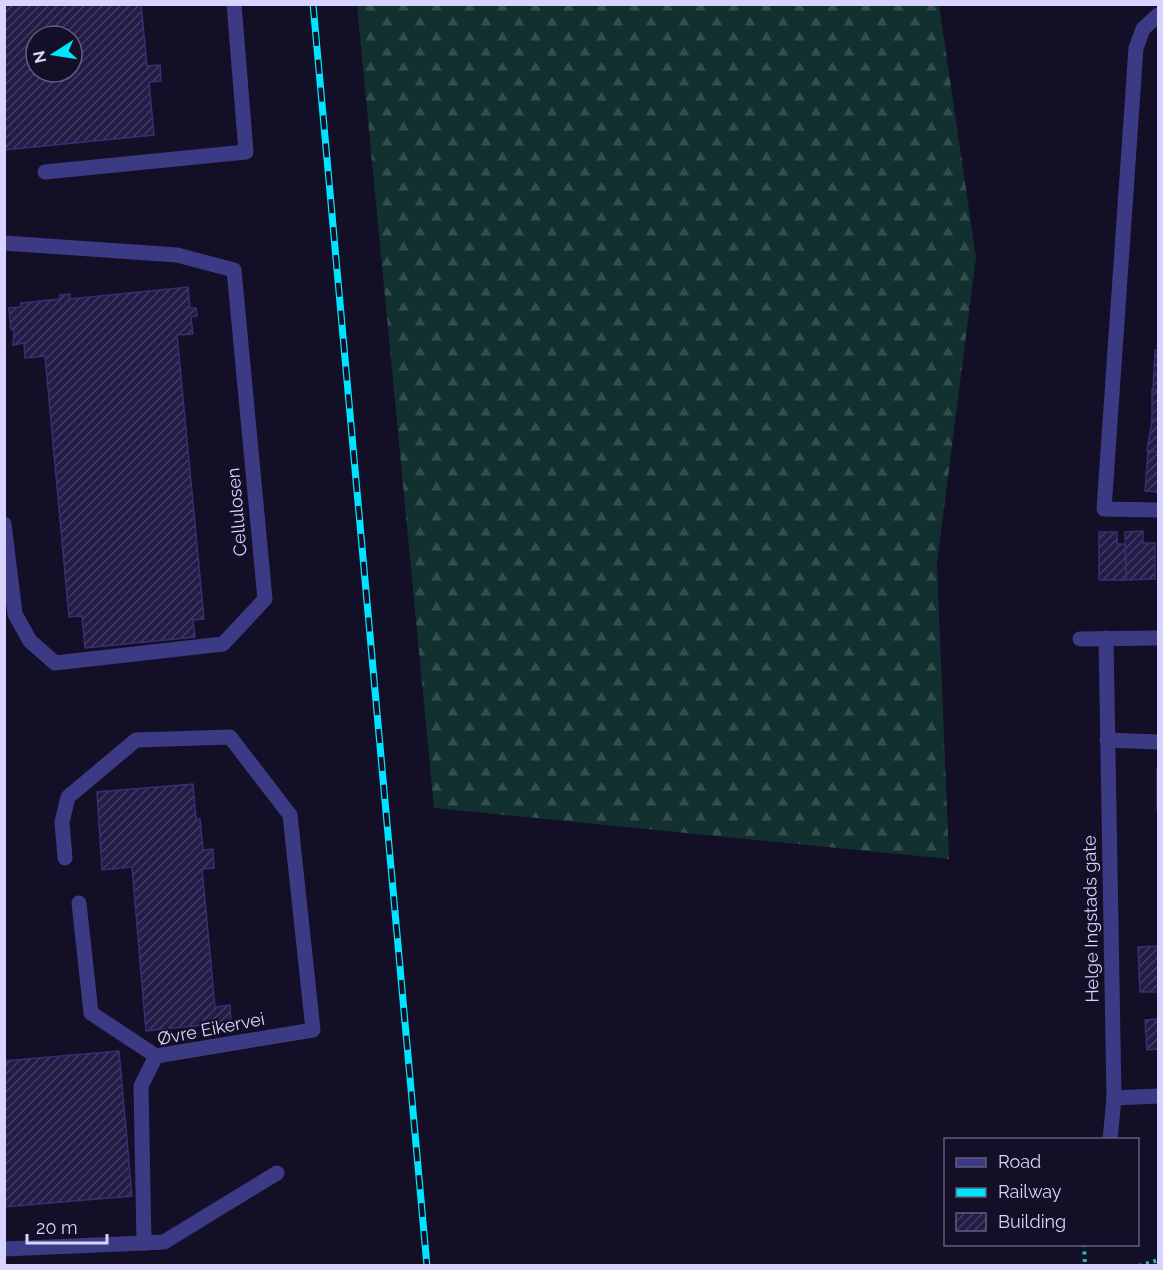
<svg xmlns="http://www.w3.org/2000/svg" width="1163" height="1270" font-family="Raleway,sans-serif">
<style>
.forest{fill:url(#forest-firs)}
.building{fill:url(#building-hatch);stroke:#3b2d73;stroke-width:1.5;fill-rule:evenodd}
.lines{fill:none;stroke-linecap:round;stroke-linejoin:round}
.path{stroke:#2fb8b0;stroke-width:4;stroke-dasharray:3 4.5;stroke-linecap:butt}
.lane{stroke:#3d3a85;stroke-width:15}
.street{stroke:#3d3a85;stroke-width:15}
.rail-casing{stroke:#00e5ff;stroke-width:7}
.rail{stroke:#130f26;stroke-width:4.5;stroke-dasharray:14;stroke-linecap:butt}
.labels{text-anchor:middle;stroke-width:4.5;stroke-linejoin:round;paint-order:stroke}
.street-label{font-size:18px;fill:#d9d4ff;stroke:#130f26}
</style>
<defs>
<pattern id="forest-firs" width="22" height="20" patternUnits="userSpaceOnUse" patternTransform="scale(1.5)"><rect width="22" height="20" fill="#12302f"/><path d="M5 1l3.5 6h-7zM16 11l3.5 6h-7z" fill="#344d4e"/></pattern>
<pattern id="building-hatch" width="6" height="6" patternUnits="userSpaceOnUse" patternTransform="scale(1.5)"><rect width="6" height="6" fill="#241b47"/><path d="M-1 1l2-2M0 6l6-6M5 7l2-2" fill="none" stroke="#433b63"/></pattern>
</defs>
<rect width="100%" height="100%" fill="#130f26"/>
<polygon class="forest" points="357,5 939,5 976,257 937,564 949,859 434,808"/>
<g class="building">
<path d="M 4,4 L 141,4 L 147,66 L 160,65 L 161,81 L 149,82 L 154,135 L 4,150 ZM 36,36 L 72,36 L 72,72 L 36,72 Z"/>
<polygon points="188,287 190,308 196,308 197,316 191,317 193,334 177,335 204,619 193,620 195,637 85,648 82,616 69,617 45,356 25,358 24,343 13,345 14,329 11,330 9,308 21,307 21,303 60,299 60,295 70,294 70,299"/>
<polygon points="1155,350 1158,350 1158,391 1153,390"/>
<polygon points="1152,390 1158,391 1158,421 1152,420"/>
<polygon points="1152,420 1158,421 1158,452 1147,451"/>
<polygon points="1148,451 1158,452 1158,492 1145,491"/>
<polygon points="1143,531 1143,543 1155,543 1155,579 1126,580 1125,532"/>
<polygon points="1099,532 1117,532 1117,544 1125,544 1126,580 1099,580"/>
<rect x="1157" y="770" width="1" height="39"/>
<polygon points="193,784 196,819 200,819 203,850 213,849 214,868 202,869 215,1007 230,1005 231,1022 146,1031 132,867 102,870 97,792"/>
<polygon points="1158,946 1158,992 1140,992 1138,947"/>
<polygon points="1158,1019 1158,1049 1147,1050 1145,1020"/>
<polygon points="119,1051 132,1196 4,1207 4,1061"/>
</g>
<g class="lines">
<g class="path">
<polyline points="1084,1244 1085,1266"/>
<polyline points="1139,1266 1158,1260"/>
</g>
<g class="lane">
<polyline points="45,172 246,152 234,4"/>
<polyline points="4,243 177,255 234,270 265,599 223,644 55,663 30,641 15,614 4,524"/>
<polyline points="1107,740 1158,742"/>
<polyline points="79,903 91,1013 156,1056"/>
<polyline points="1114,1098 1158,1096"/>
<polyline points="144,1243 164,1242 277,1173"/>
<polyline points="4,1249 144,1243 141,1086 156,1056 313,1030 290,815 230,737 136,740 68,797 62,822 65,858"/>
</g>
<g class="street">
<polyline points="1158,15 1143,29 1136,48 1104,509 1158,510"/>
<polyline points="1106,638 1114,1098 1110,1140"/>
<polyline points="1080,639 1158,638"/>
</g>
<defs>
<polyline id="rail" points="313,4 427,1266"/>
</defs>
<use href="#rail" class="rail-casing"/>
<use href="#rail" class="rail"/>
</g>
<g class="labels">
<g class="street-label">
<text transform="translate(237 512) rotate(-95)" y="6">Cellulosen</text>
<text transform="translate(1091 919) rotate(-91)" y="6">Helge Ingstads gate</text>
<text transform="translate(211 1029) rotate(-11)" y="6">Øvre Eikervei</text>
</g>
</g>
<rect width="1163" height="1270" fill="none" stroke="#d9d4ff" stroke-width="12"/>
<rect x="944" y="1138" width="195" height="108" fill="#130f26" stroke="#625e7d" stroke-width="1.5"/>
<rect x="956" y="1158" width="30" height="9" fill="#3d3a85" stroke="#625e7d" stroke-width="1.5"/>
<text x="998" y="1168" font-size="18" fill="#d9d4ff">Road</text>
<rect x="956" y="1188" width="30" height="9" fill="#00e5ff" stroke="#625e7d" stroke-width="1.5"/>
<text x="998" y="1198" font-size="18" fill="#d9d4ff">Railway</text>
<rect x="956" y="1213" width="30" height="18" fill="url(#building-hatch)" stroke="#625e7d" stroke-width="1.5"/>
<text x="998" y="1228" font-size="18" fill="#d9d4ff">Building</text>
<g transform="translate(54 54) rotate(258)"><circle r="28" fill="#130f26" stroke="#625e7d" stroke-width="1.5"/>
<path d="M0-4.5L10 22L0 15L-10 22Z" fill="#00e5ff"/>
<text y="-9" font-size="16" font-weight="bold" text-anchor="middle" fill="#d9d4ff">N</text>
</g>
<path d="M27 1234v9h80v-9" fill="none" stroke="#d9d4ff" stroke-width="3"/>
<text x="36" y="1234" font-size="18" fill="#d9d4ff" stroke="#130f26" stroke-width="4.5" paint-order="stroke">20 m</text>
</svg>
